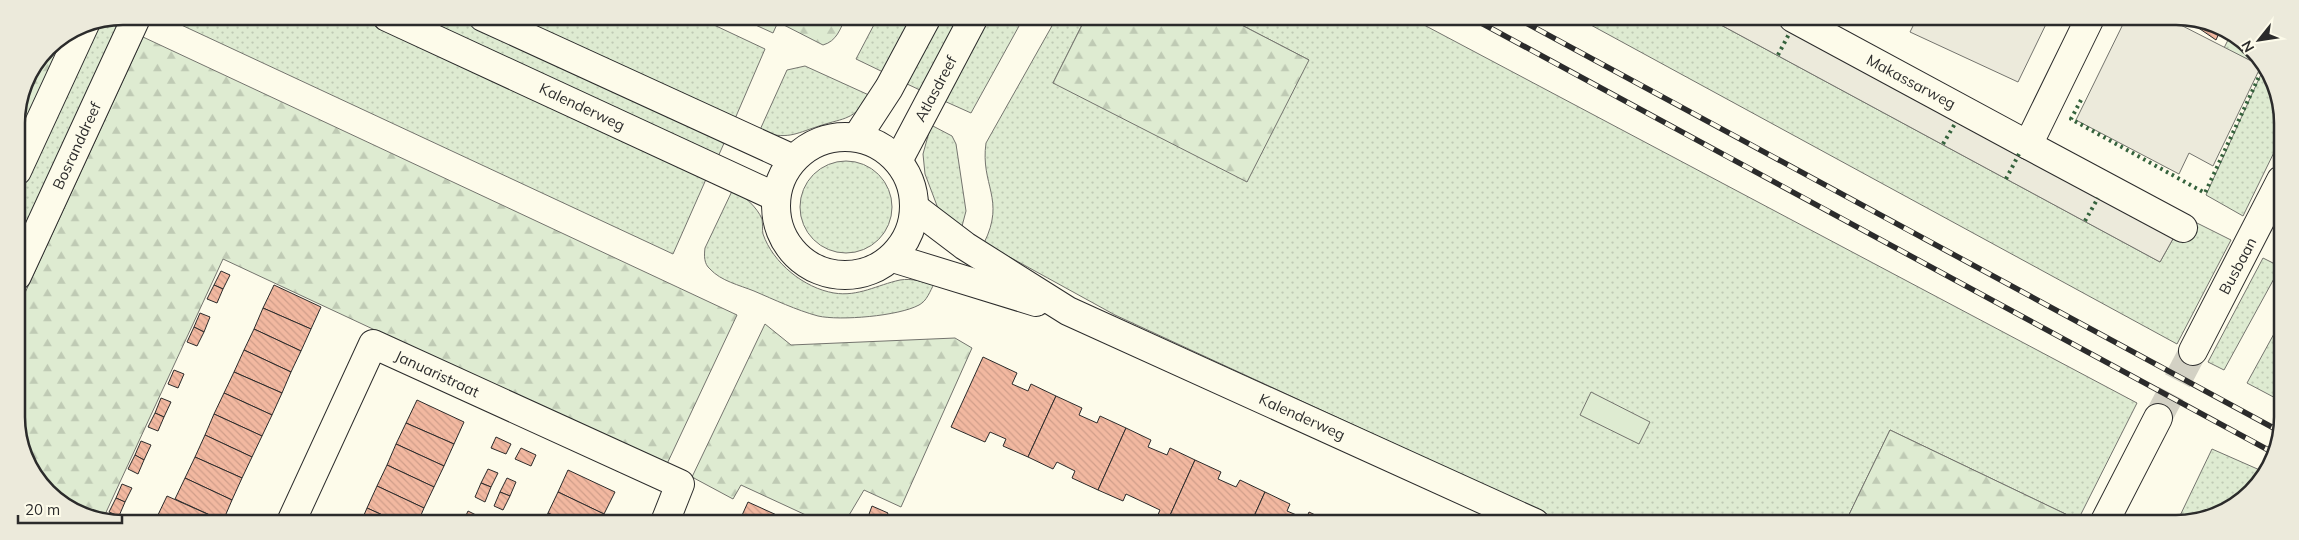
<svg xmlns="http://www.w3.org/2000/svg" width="2299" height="540" font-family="Mulish,sans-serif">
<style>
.grass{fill:url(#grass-dots);stroke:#74746e}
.forest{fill:url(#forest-firs);stroke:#74746e}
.park{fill:#deebd1;stroke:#74746e}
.parking{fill:#eceadb;stroke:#74746e}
.building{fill:url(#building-back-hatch);stroke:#2b2b2b}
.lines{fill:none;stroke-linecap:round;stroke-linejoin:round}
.minor-tunnel{stroke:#d3d1c4;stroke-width:28;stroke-dasharray:28 14;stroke-linecap:butt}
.minor-casing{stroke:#2b2b2b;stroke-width:30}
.major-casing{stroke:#2b2b2b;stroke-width:30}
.minor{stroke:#fdfbea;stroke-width:28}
.major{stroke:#fdfbea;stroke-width:28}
.rail-casing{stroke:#2b2b2b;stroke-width:5.5}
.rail{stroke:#fdfbea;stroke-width:4;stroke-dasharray:11;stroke-linecap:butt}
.hedge{stroke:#34623c;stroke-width:4;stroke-dasharray:2.5 4;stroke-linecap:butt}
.labels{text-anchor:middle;stroke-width:4;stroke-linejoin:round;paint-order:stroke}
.street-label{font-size:15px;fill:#2b2b2b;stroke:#fdfbea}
.rim{fill:none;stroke:#2b2b2b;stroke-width:2.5}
</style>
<defs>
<pattern id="grass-dots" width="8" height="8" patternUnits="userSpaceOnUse" patternTransform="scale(1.25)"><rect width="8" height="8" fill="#deebd1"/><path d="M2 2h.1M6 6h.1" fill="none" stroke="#bfcab4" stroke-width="1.8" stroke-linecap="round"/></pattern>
<pattern id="forest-firs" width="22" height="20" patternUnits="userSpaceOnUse" patternTransform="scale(1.25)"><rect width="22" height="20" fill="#deebd1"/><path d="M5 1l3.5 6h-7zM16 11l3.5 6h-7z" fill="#bfcab4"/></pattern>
<pattern id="building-back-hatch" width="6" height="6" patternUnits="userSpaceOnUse" patternTransform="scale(1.25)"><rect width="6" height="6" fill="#f2b8a0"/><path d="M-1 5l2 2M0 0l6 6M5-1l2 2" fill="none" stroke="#d09e8a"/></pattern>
</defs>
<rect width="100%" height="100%" fill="#fdfbea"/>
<g class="grass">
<polygon points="162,16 354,16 707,177 673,254"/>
<polygon points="407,17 455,17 725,141 717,159"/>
<polygon points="505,17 697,17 765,49 734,121"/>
<polygon points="878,17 915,17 883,72 856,59"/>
<polygon points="940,17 961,17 922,91 905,83"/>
<polygon points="986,17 1024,17 971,113 942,100"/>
<path d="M 1057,17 L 1086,17 L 1053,83 L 1309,60 L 1226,17 L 1409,17 L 2137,403 L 2078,520 L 1890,430 L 1845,523 L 1566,523 L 1115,315 L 984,243 C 1006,199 980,185 986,143 Z"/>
<polygon points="1578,18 1708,18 2160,262 2174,237 2193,221 2231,240 2177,344"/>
<polygon points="103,20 121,29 17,253 17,196 98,21"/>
<polygon points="2230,36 2251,47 2259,65 2224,48"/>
<path d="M 805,66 L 871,96 C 851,121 847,117 819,126 C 792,135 789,139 759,132 L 787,70 Z"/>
<polygon points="2263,70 2281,102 2281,138 2243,216 2206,195"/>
<polygon points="931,125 952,136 956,144 966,211 961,230 939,211 925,174 923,154"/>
<circle cx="846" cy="207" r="46"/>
<path d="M 733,189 C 744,196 757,207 762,219 C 763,224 762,230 763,234 C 773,263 804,288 834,293 C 858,297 877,285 900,280 C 912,278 923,282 934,284 C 930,291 927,301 919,305 C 899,316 840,321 818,316 C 796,310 775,300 754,291 C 739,285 721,281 710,269 C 704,264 704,256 705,248 Z"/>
<polygon points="2263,258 2275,264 2276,275 2224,370 2208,362"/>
<polygon points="2281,321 2281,401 2247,383"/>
<polygon points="2212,449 2262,471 2246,497 2183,524 2176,524"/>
</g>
<g class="forest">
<path d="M 738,17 L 846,17 C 840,29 837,41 823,45 L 778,22 L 773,33 Z"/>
<polygon points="1086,17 1226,17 1309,60 1247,182 1053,83"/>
<path d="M 65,36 L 17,144 C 16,99 25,62 65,36 Z"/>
<polygon points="143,37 737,315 666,466 223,259 102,521 48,493 18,438 18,308"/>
<polygon points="765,324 791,345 955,338 972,348 901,507 864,490 845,522 821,522 741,485 733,499 692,477"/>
<polygon points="1890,430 2078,520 2077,523 1845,523"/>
</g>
<polygon class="park" points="1591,392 1650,422 1639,444 1580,415"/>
<g class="parking">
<polygon points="1708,18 1767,18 2174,237 2160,262"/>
<polygon points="1917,18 2049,18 2018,82 1910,32"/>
<polygon points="2126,18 2167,18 2261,66 2213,166 2189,153 2179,174 2076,120"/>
</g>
<g class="building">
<polygon points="2184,18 2197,18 2220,31 2216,40"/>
<polygon points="221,271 230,275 223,289 214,285"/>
<polygon points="214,285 223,289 217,303 207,299"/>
<polygon points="274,285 321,307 311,329 263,308"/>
<polygon points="263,308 311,329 301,351 254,329"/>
<polygon points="200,313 210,317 204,332 194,327"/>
<polygon points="194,327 204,332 197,346 187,342"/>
<polygon points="254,329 301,351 291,372 244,350"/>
<polygon points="244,350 291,372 282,393 234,372"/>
<polygon points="983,357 1017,373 1012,384 1028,391 1031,384 1056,396 1028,457 1003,446 1006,439 990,432 985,442 951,427"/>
<polygon points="174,370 184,374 178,388 168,384"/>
<polygon points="234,372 282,393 272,415 224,393"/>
<polygon points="224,393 272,415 262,436 214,414"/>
<polygon points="1056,396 1082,408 1079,415 1097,423 1100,416 1126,428 1098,490 1072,478 1075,471 1057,462 1053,469 1028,457"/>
<polygon points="161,398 171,402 164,417 155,413"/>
<polygon points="417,400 464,422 454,444 406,423"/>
<polygon points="155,413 164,417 158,431 148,427"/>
<polygon points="214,414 262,436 252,457 205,435"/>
<polygon points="406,423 454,444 444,466 396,444"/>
<polygon points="1126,428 1151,440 1148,447 1167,455 1170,448 1195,460 1167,522 1157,517 1160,510 1126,494 1123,501 1098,490"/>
<polygon points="205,435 252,457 242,478 195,457"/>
<polygon points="496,437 511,444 506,454 491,448"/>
<polygon points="141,441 151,445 144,460 135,455"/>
<polygon points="396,444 444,466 434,487 387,465"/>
<polygon points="521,448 536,455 531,466 515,459"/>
<polygon points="135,455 144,460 138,474 128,469"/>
<polygon points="195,457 242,478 232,500 185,478"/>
<polygon points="1195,460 1221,472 1218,479 1236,487 1240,480 1265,492 1251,523 1187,523 1180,520 1179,523 1167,522"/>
<polygon points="387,465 434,487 424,508 377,486"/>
<polygon points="488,469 498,473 491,487 481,483"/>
<polygon points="568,470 615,492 604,514 558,492"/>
<polygon points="185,478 232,500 223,521 175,499"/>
<polygon points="507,478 516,482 510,496 500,492"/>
<polygon points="481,483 491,487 485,502 475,497"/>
<polygon points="122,484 132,488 125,502 116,498"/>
<polygon points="377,486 424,508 418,522 398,522 367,508"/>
<polygon points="500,492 510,496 503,510 494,506"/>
<polygon points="558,492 604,514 601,522 566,522 548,513"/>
<polygon points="1265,492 1290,504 1287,511 1306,519 1309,512 1332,523 1251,523"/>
<polygon points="167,496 223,521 222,522 168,522 157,517"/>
<polygon points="116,498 125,502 119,516 109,512"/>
<polygon points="748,502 792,522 739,522"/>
<polygon points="872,506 888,513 884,522 868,517"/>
<polygon points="367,508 398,522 361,522"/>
<polygon points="468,511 478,516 475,522 463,522"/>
<polygon points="548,513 566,522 544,522"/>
</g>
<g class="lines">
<polyline class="minor-tunnel" points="2158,418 2193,351"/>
<defs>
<g id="minor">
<polyline points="1793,18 2028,145 2090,18"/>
<polyline points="2028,145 2183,228"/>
<polyline points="915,208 965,246 1068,311 1535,523"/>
<polyline points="893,258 1036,302"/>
<polyline points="2193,351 2281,180"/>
<polyline points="291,522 373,344 680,484 665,522"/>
<polyline points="2104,523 2158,418"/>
</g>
<g id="major">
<polyline points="387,17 776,197"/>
<polyline points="483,17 793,159"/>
<circle cx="845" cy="206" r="69"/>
<polyline points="857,137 889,88 927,17"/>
<polyline points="898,161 974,17"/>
<polyline points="17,171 85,24"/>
<polyline points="17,276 137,16"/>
</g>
</defs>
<use href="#minor" class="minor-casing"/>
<use href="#major" class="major-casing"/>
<use href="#minor" class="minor"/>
<use href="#major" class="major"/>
<defs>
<g id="rail">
<polyline points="1472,18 2272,452"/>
<polyline points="1517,18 2281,432"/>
</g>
</defs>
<use href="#rail" class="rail-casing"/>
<use href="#rail" class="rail"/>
<g class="hedge">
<polyline points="1778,55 1790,32"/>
<polyline points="2081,100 2071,119 2205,193 2263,68"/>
<polyline points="1943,144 1956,122"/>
<polyline points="2006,179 2019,154"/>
<polyline points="2085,221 2098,198"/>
</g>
</g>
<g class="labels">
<g class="street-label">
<text transform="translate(1911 82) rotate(28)" y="5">Makassarweg</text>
<text transform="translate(936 89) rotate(-62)" y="5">Atlasdreef</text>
<text transform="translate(582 107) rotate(25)" y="5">Kalenderweg</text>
<text transform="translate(77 146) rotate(-65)" y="5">Bosranddreef</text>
<text transform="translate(2238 266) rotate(-62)" y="5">Busbaan</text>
<text transform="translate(437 374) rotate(25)" y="5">Januaristraat</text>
<text transform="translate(1302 417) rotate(24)" y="5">Kalenderweg</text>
</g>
</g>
<path d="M0 0H2299V540H0ZM123 25H2176A98 98 0 0 1 2274 123V417A98 98 0 0 1 2176 515H123A98 98 0 0 1 25 417V123A98 98 0 0 1 123 25Z" fill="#eceadb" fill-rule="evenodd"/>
<path class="rim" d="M123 25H2176A98 98 0 0 1 2274 123V417A98 98 0 0 1 2176 515H123A98 98 0 0 1 25 417V123A98 98 0 0 1 123 25Z"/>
<g transform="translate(2259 40) rotate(240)" stroke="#fdfbea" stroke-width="4" paint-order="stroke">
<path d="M0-4L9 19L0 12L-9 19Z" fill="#2b2b2b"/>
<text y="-8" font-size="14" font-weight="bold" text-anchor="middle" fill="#2b2b2b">N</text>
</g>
<path d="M18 515v8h104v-8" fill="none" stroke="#2b2b2b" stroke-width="2.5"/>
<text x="25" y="515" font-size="15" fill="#2b2b2b" stroke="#fdfbea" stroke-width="4" paint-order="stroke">20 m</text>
</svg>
